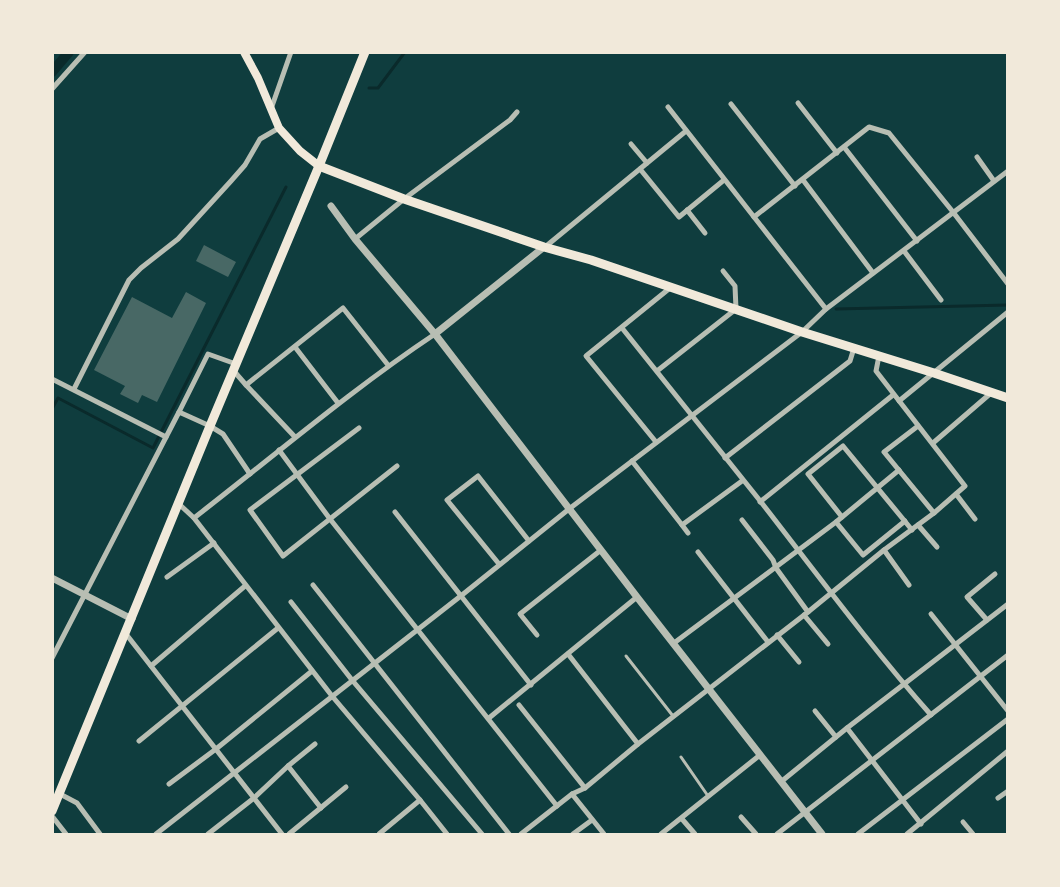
<svg xmlns="http://www.w3.org/2000/svg" width="1060" height="887" font-family="'Source Sans 3',sans-serif">
<style>
.lines{fill:none;stroke-linecap:round;stroke-linejoin:round}
.stream{stroke:#0a2a2b;stroke-width:3}
.canal{stroke:#0a2a2b;stroke-width:10}
.building{fill:#486865}
.service{stroke:#b8beb3;stroke-width:3}
.minor{stroke:#b8beb3;stroke-width:5}
.tertiary{stroke:#b8beb3;stroke-width:7}
.secondary{stroke:#f1e9da;stroke-width:8}
.primary{stroke:#f1e9da;stroke-width:9}
</style>
<rect width="100%" height="100%" fill="#0f3d3e"/>
<g class="lines">
<g class="stream">
<polyline points="369,88 378,88 405,52"/>
<polyline points="836,309 1008,305"/>
<polyline points="52,409 58,398 153,448 286,187"/>
</g>
<polyline class="canal" points="52,72 69,52"/>
</g>
<g class="building">
<polygon points="204,245 236,262 228,277 196,261"/>
<polygon points="186,292 206,303 157,402 142,395 138,403 120,394 125,386 94,370 132,297 172,318"/>
</g>
<g class="lines">
<g class="service">
<polyline points="626,656 673,716"/>
<polyline points="681,757 708,796"/>
</g>
<g class="minor">
<polyline points="52,89 85,52"/>
<polyline points="798,103 837,153"/>
<polyline points="731,104 795,186"/>
<polyline points="668,107 826,309"/>
<polyline points="271,109 291,52"/>
<polyline points="631,144 647,163"/>
<polyline points="844,147 917,241"/>
<polyline points="977,157 994,181"/>
<polyline points="640,169 679,217 724,180"/>
<polyline points="803,180 873,273"/>
<polyline points="687,210 705,233"/>
<polyline points="754,217 869,127 889,133 953,212 1008,284"/>
<polyline points="355,239 404,199 510,120 517,112"/>
<polyline points="545,247 686,131"/>
<polyline points="904,251 941,300"/>
<path d="M 622,328 C 669,386 715,444 761,502 C 817,574 871,647 931,715"/>
<polyline points="295,347 338,403"/>
<polyline points="233,370 246,385 343,308 388,365"/>
<polyline points="657,371 736,309 735,286 723,271"/>
<polyline points="52,379 166,437"/>
<polyline points="246,385 295,437"/>
<polyline points="74,389 129,280 141,268 178,239 231,181 245,165 260,139 279,128"/>
<polyline points="899,401 1008,312"/>
<polyline points="179,412 208,354 236,364"/>
<polyline points="918,426 884,452 934,513"/>
<polyline points="359,428 250,510 283,556 397,466"/>
<polyline points="656,442 586,356 670,288"/>
<polyline points="933,443 991,393"/>
<polyline points="279,450 330,519 557,806"/>
<polyline points="725,458 850,361 854,348"/>
<polyline points="632,461 682,525 742,481"/>
<polyline points="956,494 975,519"/>
<polyline points="760,502 893,395"/>
<path d="M 179,504 L 194,518 C 274,456 351,390 435,334"/>
<polyline points="395,512 531,685"/>
<polyline points="842,517 808,474 843,446 912,530"/>
<polyline points="194,518 332,696 420,800"/>
<polyline points="742,520 773,560 776,568 808,612"/>
<polyline points="836,522 863,555 905,521"/>
<polyline points="682,525 688,533"/>
<polyline points="918,525 937,547"/>
<polyline points="884,550 909,585"/>
<polyline points="698,552 768,642"/>
<polyline points="499,564 447,500 478,476 529,541"/>
<polyline points="167,577 214,543"/>
<polyline points="313,585 509,834"/>
<polyline points="291,602 352,680 482,834"/>
<polyline points="931,614 1008,711"/>
<polyline points="804,615 828,644"/>
<polyline points="987,620 967,597 995,574"/>
<polyline points="126,634 282,834"/>
<polyline points="537,635 520,614 601,550"/>
<polyline points="777,635 799,662"/>
<polyline points="674,643 836,522 899,470"/>
<polyline points="568,654 638,744"/>
<polyline points="52,658 179,412 210,426 223,434 250,474"/>
<polyline points="151,666 245,586"/>
<polyline points="519,705 585,788"/>
<polyline points="815,711 836,737"/>
<polyline points="489,718 637,597"/>
<polyline points="847,728 921,824"/>
<polyline points="139,741 278,628"/>
<polyline points="288,766 321,808"/>
<polyline points="782,781 847,728 1008,604"/>
<polyline points="169,784 216,749 312,671"/>
<polyline points="60,794 77,803 100,834"/>
<polyline points="572,794 604,834"/>
<polyline points="998,798 1008,791"/>
<polyline points="52,816 66,834"/>
<polyline points="741,817 756,834"/>
<polyline points="682,819 695,834"/>
<polyline points="963,822 973,834"/>
<polyline points="156,834 462,595 569,509 802,332 826,309 1008,171"/>
<polyline points="208,834 254,798 288,766 315,744"/>
<polyline points="289,834 346,787"/>
<polyline points="379,834 420,800 447,834"/>
<polyline points="521,834 572,794 585,788 638,744 808,612 884,550 934,513 965,486 876,371 879,356"/>
<polyline points="573,834 592,820"/>
<polyline points="661,834 760,755"/>
<polyline points="777,834 1008,655"/>
<polyline points="858,834 1008,719"/>
<polyline points="907,834 1008,751"/>
</g>
<g class="tertiary">
<polyline points="331,206 355,239 435,334 637,597 822,834"/>
<polyline points="435,334 544,247"/>
<polyline points="52,578 132,619"/>
</g>
<polyline class="secondary" points="244,52 258,78 279,128 300,151 319,166"/>
<g class="primary">
<polyline points="319,166 404,199 544,247 591,260 802,332 934,373 1008,398"/>
<polyline points="52,811 210,426 319,166 365,52"/>
</g>
</g>
<rect width="1060" height="887" fill="none" stroke="#f1e9da" stroke-width="108"/>
</svg>
